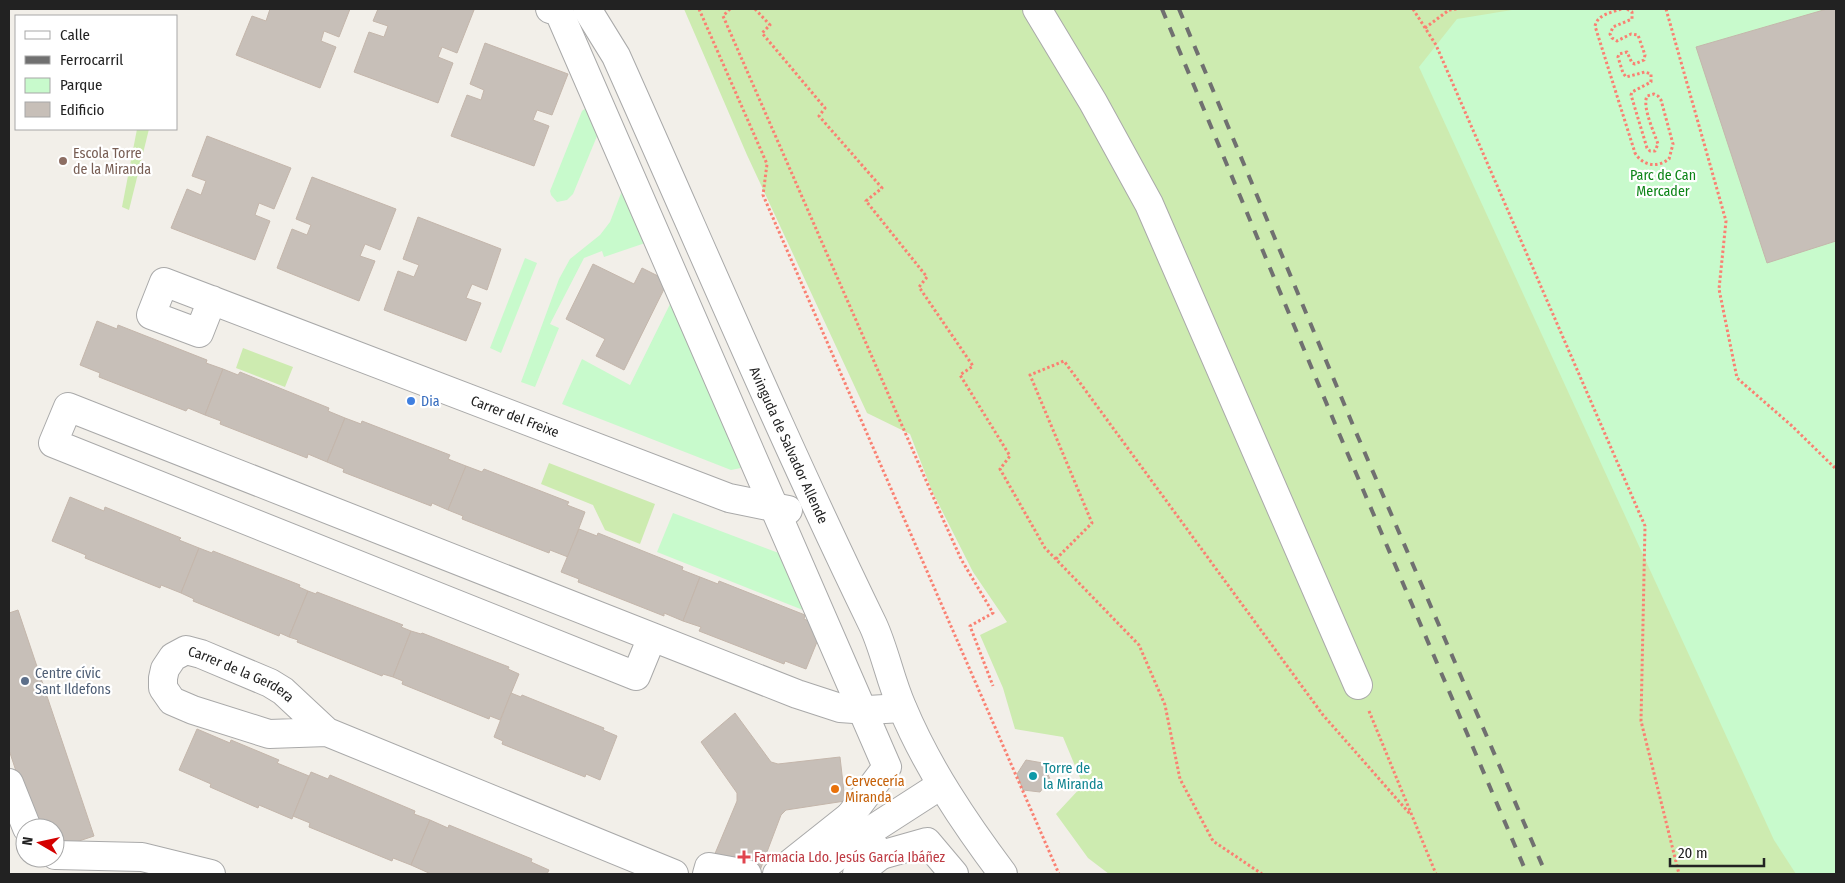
<svg xmlns="http://www.w3.org/2000/svg" width="1845" height="883" font-family="'Fira Sans Condensed',sans-serif">
<style>
.grass{fill:#cdebb0}
.park{fill:#c8facc}
.building{fill:#c7bfb8;stroke:#c4b6ab}
.lines{fill:none;stroke-linecap:round;stroke-linejoin:round}
.minor-casing{stroke:#a9a9a9;stroke-width:30}
.path{stroke:#fa8072;stroke-width:3;stroke-dasharray:2.5 2.5;stroke-linecap:butt}
.minor{stroke:#fff;stroke-width:28}
.rail{stroke:#707070;stroke-width:4;stroke-dasharray:10 10;stroke-linecap:butt}
.education-dot{fill:#8d6e63;stroke:#fff;stroke-width:2}
.shop-dot{fill:#3f7fe0;stroke:#fff;stroke-width:2}
.service-dot{fill:#5c6f8a;stroke:#fff;stroke-width:2}
.culture-dot{fill:#0f9aa8;stroke:#fff;stroke-width:2}
.food-dot{fill:#e8710a;stroke:#fff;stroke-width:2}
.health-dot{fill:#e0444e;stroke:#fff;stroke-width:2}
.labels{text-anchor:middle;stroke-width:4.5;stroke-linejoin:round;paint-order:stroke}
.education-label{font-size:14px;fill:#785e54;stroke:#fff;text-anchor:start}
.park-label{font-size:14px;fill:#0c8416;stroke:#fff}
.shop-label{font-size:14px;fill:#366cbe;stroke:#fff;text-anchor:start}
.street-label{font-size:14px;fill:#222;stroke:#fff}
.service-label{font-size:14px;fill:#4e5e75;stroke:#fff;text-anchor:start}
.culture-label{font-size:14px;fill:#0d838f;stroke:#fff;text-anchor:start}
.food-label{font-size:14px;fill:#c56008;stroke:#fff;text-anchor:start}
.health-label{font-size:14px;fill:#be3a42;stroke:#fff;text-anchor:start}
</style>
<rect width="100%" height="100%" fill="#f2efe9"/>
<g class="grass">
<polygon points="684,9 1836,9 1836,874 1109,874 1088,858 1056,814 1083,785 1063,737 1015,729 1003,688 980,635 1007,622 973,572 932,491 910,434 867,413 747,155"/>
<polygon points="137,129 149,129 129,210 122,207"/>
<polygon points="243,348 293,367 285,387 236,368"/>
<polygon points="549,463 655,504 640,544 605,530 593,505 541,484"/>
</g>
<g class="park">
<polygon points="1518,9 1836,9 1836,874 1796,874 1774,840 1419,67 1457,19"/>
<polygon points="587,107 600,129 573,194 567,200 557,202 551,195 550,191 582,111"/>
<polygon points="623,188 654,240 604,257 602,251 584,258 550,324 559,328 535,387 521,382 559,279 570,259 600,235 610,222"/>
<polygon points="525,258 537,263 501,353 490,348"/>
<polygon points="676,292 747,460 741,468 731,470 562,404 582,359 630,385"/>
<polygon points="673,513 784,555 818,616 657,552"/>
</g>
<g class="building">
<polygon points="268,9 350,9 339,37 324,31 321,41 336,47 320,88 236,55 252,16 266,21 270,9"/>
<polygon points="378,9 470,9 474,10 457,53 442,47 438,57 453,63 438,103 354,72 369,32 384,37 388,26 373,21"/>
<polygon points="1827,9 1836,9 1836,241 1767,263 1696,47"/>
<polygon points="485,43 568,74 552,115 537,110 533,120 549,126 534,166 451,136 467,95 481,100 484,90 470,84"/>
<polygon points="207,136 291,168 274,209 259,203 255,215 270,221 255,260 171,228 187,189 201,195 206,181 192,176"/>
<polygon points="312,177 396,209 380,250 365,244 360,256 375,261 359,301 277,268 292,229 307,235 311,225 296,219"/>
<polygon points="418,217 501,249 487,290 472,284 466,298 481,303 466,341 384,310 398,271 414,277 419,265 403,259"/>
<polygon points="593,264 634,284 642,268 668,281 624,370 596,356 605,339 566,319"/>
<polygon points="97,321 117,329 118,325 207,360 206,363 223,369 205,415 188,408 186,411 99,377 100,373 80,365"/>
<polygon points="223,369 238,375 240,372 329,408 328,411 345,418 327,462 308,454 307,458 220,424 221,421 205,415"/>
<polygon points="345,418 361,424 362,421 450,455 448,459 466,466 448,510 432,503 431,506 343,472 344,469 327,462"/>
<polygon points="466,466 482,472 484,469 569,502 567,505 585,512 568,557 550,550 549,553 462,519 463,516 448,510"/>
<polygon points="70,497 104,511 105,507 181,538 179,540 199,548 181,593 161,585 160,588 85,558 86,555 52,541"/>
<polygon points="579,529 597,536 598,533 683,567 682,570 700,577 683,621 664,613 664,616 578,582 579,579 561,572"/>
<polygon points="199,548 212,553 213,551 300,585 299,587 308,591 289,637 280,633 279,636 193,601 194,599 181,593"/>
<polygon points="700,577 718,584 719,581 805,615 804,619 823,627 806,669 785,661 784,664 699,631 701,627 683,621"/>
<polygon points="308,591 316,594 317,592 403,625 401,627 411,631 393,677 383,674 382,676 297,642 298,640 289,637"/>
<polygon points="18,610 94,836 55,849 55,828 35,828 9,750 9,613"/>
<polygon points="411,631 421,634 422,633 509,667 508,669 519,674 500,720 490,716 489,719 402,684 403,681 393,677"/>
<polygon points="511,693 521,697 522,695 604,728 603,730 617,736 600,780 586,774 585,777 502,744 503,741 494,737"/>
<polygon points="735,713 771,762 778,764 840,757 845,801 786,810 781,815 759,873 714,856 737,801 737,793 701,742"/>
<polygon points="197,729 230,743 231,740 279,760 277,763 309,776 292,819 259,805 258,808 210,787 211,784 179,770"/>
<polygon points="1026,760 1043,763 1050,779 1040,792 1023,790 1017,774"/>
<polygon points="311,772 328,779 330,775 415,811 414,814 430,820 411,865 393,858 392,861 309,827 310,823 293,816"/>
<polygon points="430,820 448,828 449,825 532,859 531,862 549,870 547,874 431,874 411,865"/>
</g>
<g class="lines">
<defs>
<g id="minor">
<polyline points="550,9 559,12 887,767 850,816 881,855 857,874"/>
<path id="s1" d="M 587,9 L 616,56 C 701,246 782,438 873,625 C 885,651 890,680 902,707 C 927,767 964,822 1003,874"/>
<polyline points="1037,9 1093,102 1149,204 1358,685"/>
<path id="s2" d="M 212,300 L 199,333 L 151,315 L 164,282 L 729,498 L 788,510"/>
<polyline points="652,637 636,676 53,443 68,407 797,694 840,708 868,710 902,708"/>
<path id="s3" d="M 327,732 L 269,734 L 193,710 L 172,701 L 163,688 L 163,678 L 165,669 L 173,657 L 186,650 L 201,654 L 270,683 L 283,691 L 327,732 L 674,874"/>
<polyline points="9,783 27,828"/>
<polyline points="55,855 142,857 211,874"/>
<polyline points="881,855 927,842 954,874"/>
<polyline points="707,874 709,867 747,874"/>
<polyline points="777,874 850,816"/>
<polyline points="815,874 865,834 941,785"/>
</g>
</defs>
<use href="#minor" class="minor-casing"/>
<g class="path">
<polyline points="699,9 767,164 763,195 1059,874"/>
<polyline points="730,9 723,16 942,517 961,559 993,613 970,626 993,686"/>
<polyline points="755,9 770,25 762,33 825,108 819,116 882,188 866,201 927,277 919,287 973,366 960,375 1010,456 1000,469 1045,548 1139,645 1165,705 1180,779 1213,841 1262,874"/>
<polyline points="1413,9 1436,45 1645,526 1641,721 1679,874"/>
<path d="M 1621,9 C 1611,13 1598,14 1595,26 L 1635,153 C 1643,166 1657,168 1669,159 L 1673,144 L 1661,100 L 1658,96 L 1654,94 L 1647,96 C 1642,107 1654,132 1658,144 L 1655,151 L 1650,151 L 1647,148 L 1631,95 L 1632,92 L 1651,82 L 1651,74 L 1645,72 L 1626,77 L 1623,73 L 1618,57 L 1619,54 L 1627,52 L 1632,63 L 1635,64 L 1644,60 L 1645,55 L 1638,35 L 1631,34 L 1617,41 L 1612,38 L 1610,34 L 1613,27 L 1632,19 L 1632,12 L 1627,9"/>
<polyline points="1666,9 1726,221 1719,289 1737,378 1792,426 1836,469"/>
<polyline points="1425,28 1449,10 1457,9"/>
<polyline points="1056,559 1092,523 1030,375 1064,361 1323,715 1410,814"/>
<polyline points="1369,711 1436,874"/>
</g>
<use href="#minor" class="minor"/>
<g class="rail">
<polyline points="1162,9 1338,431 1527,874"/>
<polyline points="1179,9 1355,430 1546,874"/>
</g>
</g>
<circle class="education-dot" cx="63" cy="161" r="5"/>
<circle class="shop-dot" cx="411" cy="401" r="5"/>
<circle class="service-dot" cx="25" cy="681" r="5"/>
<circle class="culture-dot" cx="1033" cy="776" r="5"/>
<circle class="food-dot" cx="835" cy="789" r="5"/>
<path class="health-dot" d="M741.5 849.5h5v5h5v5h-5v5h-5v-5h-5v-5h5z"/>
<g class="labels">
<g class="education-label">
<text x="73" y="158">Escola Torre<tspan x="73" dy="16">de la Miranda</tspan></text>
</g>
<g class="park-label">
<text x="1663" y="180">Parc de Can<tspan x="1663" dy="16">Mercader</tspan></text>
</g>
<g class="shop-label">
<text x="421" y="406">Dia</text>
</g>
<g class="street-label">
<text dy="5" stroke="none"><textPath href="#s2" startOffset="498">Carrer del Freixe</textPath></text>
<text dy="5" stroke="none"><textPath href="#s1" startOffset="481">Avinguda de Salvador Allende</textPath></text>
<text dy="5" stroke="none"><textPath href="#s3" startOffset="285">Carrer de la Gerdera</textPath></text>
</g>
<g class="service-label">
<text x="35" y="678">Centre cívic<tspan x="35" dy="16">Sant Ildefons</tspan></text>
</g>
<g class="culture-label">
<text x="1043" y="773">Torre de<tspan x="1043" dy="16">la Miranda</tspan></text>
</g>
<g class="food-label">
<text x="845" y="786">Cervecería<tspan x="845" dy="16">Miranda</tspan></text>
</g>
<g class="health-label">
<text x="754" y="862">Farmacia Ldo. Jesús García Ibáñez</text>
</g>
</g>
<rect width="1845" height="883" fill="none" stroke="#222222" stroke-width="20"/>
<rect x="15" y="15" width="162" height="115" fill="#ffffff" stroke="#a7a7a7"/>
<rect x="25" y="31" width="25" height="8" fill="#ffffff" stroke="#a7a7a7"/>
<text x="60" y="40" font-size="15" fill="#222222">Calle</text>
<rect x="25" y="56" width="25" height="8" fill="#707070" stroke="#a7a7a7"/>
<text x="60" y="65" font-size="15" fill="#222222">Ferrocarril</text>
<rect x="25" y="78" width="25" height="15" fill="#c8facc" stroke="#a7a7a7"/>
<text x="60" y="90" font-size="15" fill="#222222">Parque</text>
<rect x="25" y="102" width="25" height="15" fill="#c7bfb8" stroke="#a7a7a7"/>
<text x="60" y="115" font-size="15" fill="#222222">Edificio</text>
<g transform="translate(40 843) rotate(279)"><circle r="24" fill="#ffffff" stroke="#a7a7a7"/>
<path d="M0-4L9 19L0 12L-9 19Z" fill="#d40000"/>
<text y="-8" font-size="14" font-weight="bold" text-anchor="middle" fill="#222222">N</text>
</g>
<path d="M1670 858v8h94v-8" fill="none" stroke="#222222" stroke-width="2.5"/>
<text x="1678" y="858" font-size="15" fill="#222222" stroke="#ffffff" stroke-width="4" paint-order="stroke">20 m</text>
</svg>
